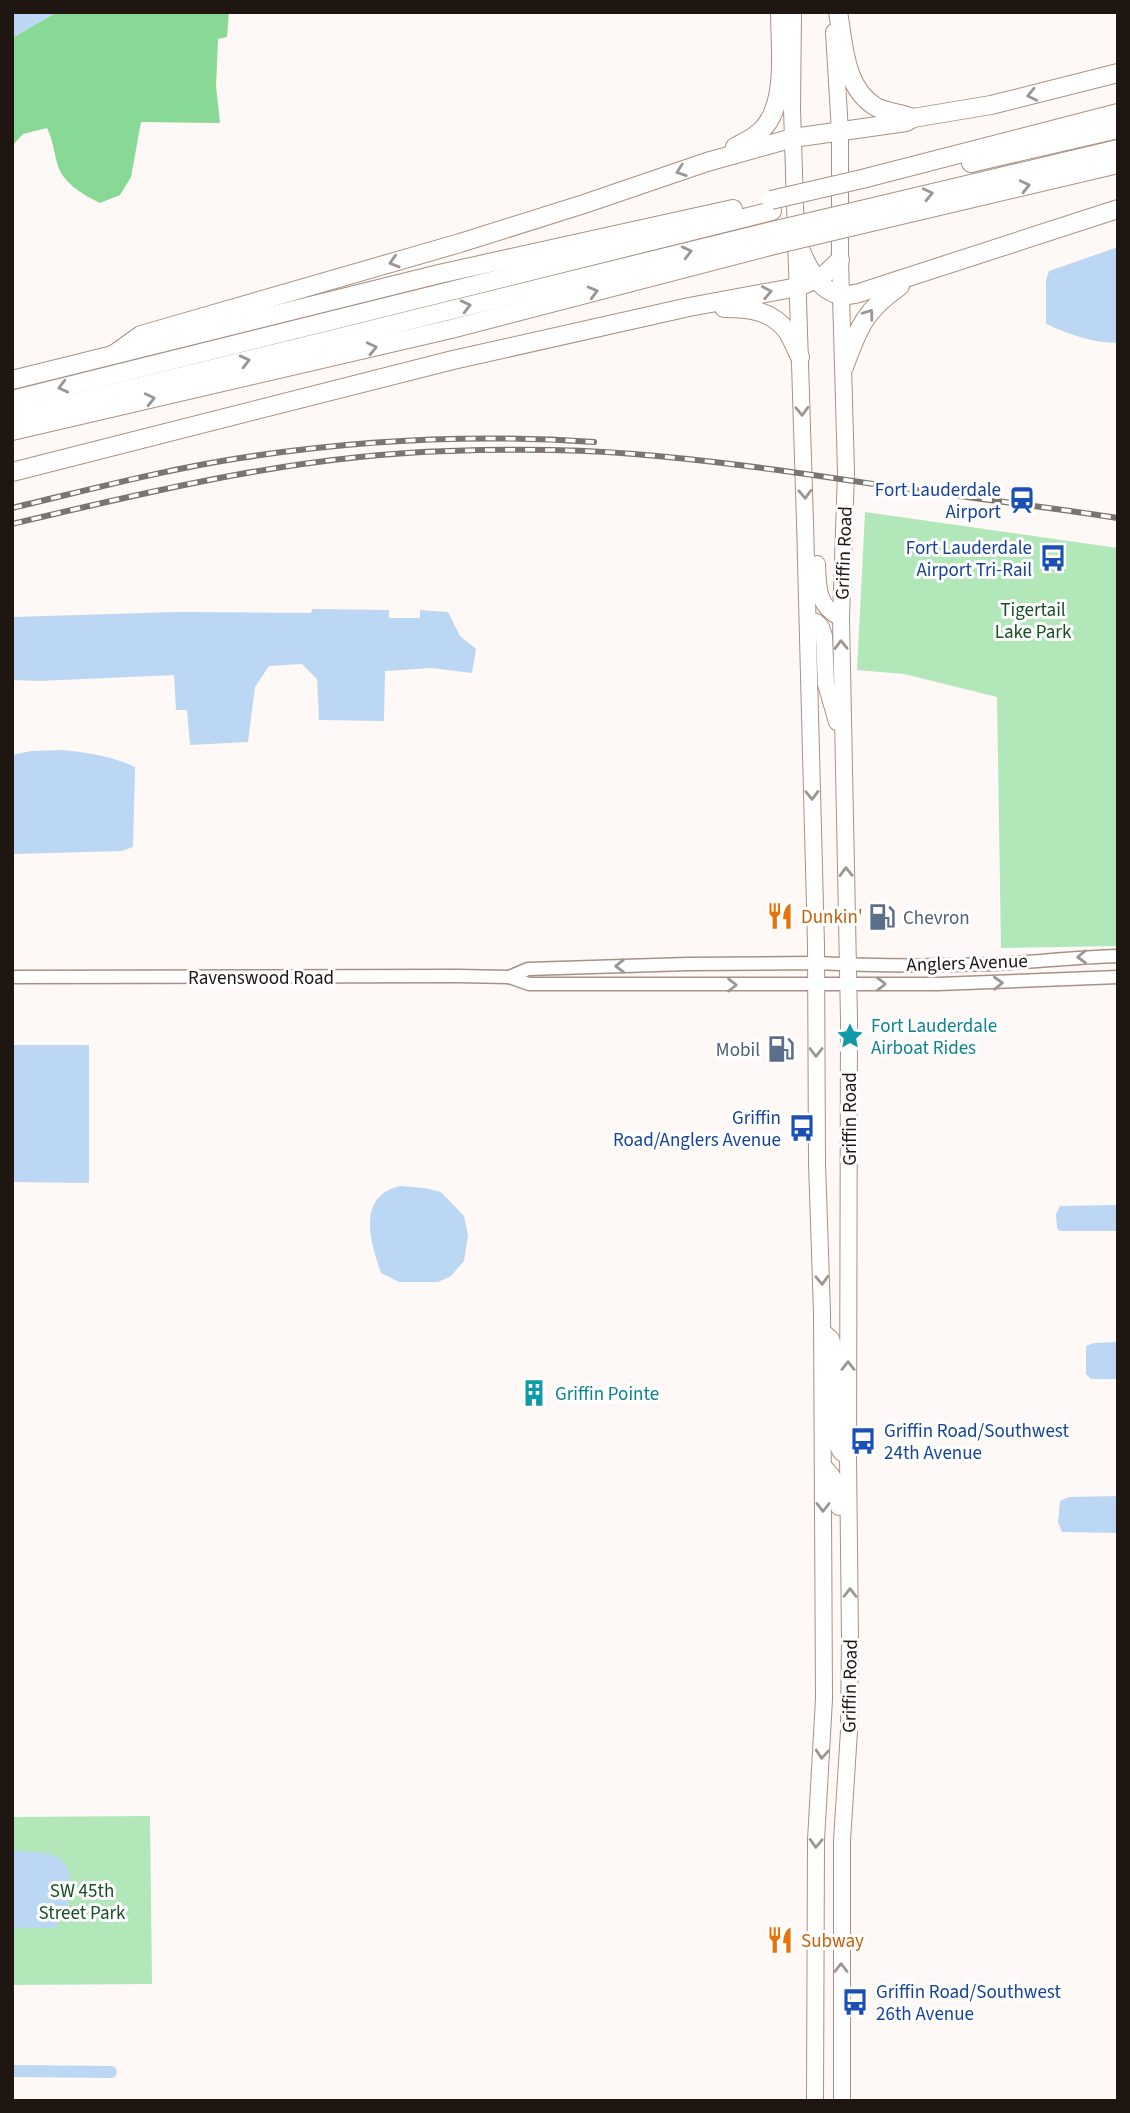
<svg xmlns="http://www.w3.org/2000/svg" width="1130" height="2113" font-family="'Source Sans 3',sans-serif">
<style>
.green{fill:#b2e7ba}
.forest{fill:#87d995}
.water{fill:#bbd7f4}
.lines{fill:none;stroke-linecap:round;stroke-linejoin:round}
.canal{stroke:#bbd7f4;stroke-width:12}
.tertiary-casing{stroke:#a89184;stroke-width:15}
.primary-casing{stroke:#a89184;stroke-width:18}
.motorway-casing{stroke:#a89184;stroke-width:20}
.tertiary{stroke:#fff;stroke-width:12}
.primary{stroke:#fff;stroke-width:16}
.motorway{stroke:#fff;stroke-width:18}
.rail-casing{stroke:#7c7471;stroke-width:6}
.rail{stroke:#fff;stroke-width:3.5;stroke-dasharray:10;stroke-linecap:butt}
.motorway-bridge-casing{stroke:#a89184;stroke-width:20;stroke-linecap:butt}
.motorway-bridge{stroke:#fff;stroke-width:18}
.oneway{stroke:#9a9694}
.labels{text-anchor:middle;stroke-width:6;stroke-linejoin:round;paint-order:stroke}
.transit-label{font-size:19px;fill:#164399;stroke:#fff;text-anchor:end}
.street-label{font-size:19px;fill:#1f1612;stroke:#fff}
.park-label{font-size:19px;fill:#155025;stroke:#fff}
.food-label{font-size:19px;fill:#c56008;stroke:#fff;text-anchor:start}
.service-label{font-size:19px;fill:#4e5e75;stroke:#fff;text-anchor:start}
.culture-label{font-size:19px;fill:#0d838f;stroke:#fff;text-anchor:start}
</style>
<rect width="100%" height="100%" fill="#fef9f6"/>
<g class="green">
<polygon points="865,512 1118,548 1118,946 1001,948 997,697 904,674 857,670"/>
<polygon points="150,1816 152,1984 12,1985 12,1817"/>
</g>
<path class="forest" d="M 57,12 L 229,12 L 227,37 L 218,39 L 216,86 L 220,123 L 141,122 L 131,177 L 120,195 L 100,203 C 84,195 64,184 58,166 C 54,153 53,141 47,128 L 23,134 L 12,146 L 12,38 Z"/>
<g class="water">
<polygon points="12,12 57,12 12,38"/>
<path d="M 1118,247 L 1118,343 C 1092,343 1069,334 1046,324 L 1046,280 L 1049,271 Z"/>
<polygon points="312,609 389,610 389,618 420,618 420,610 448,612 460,636 476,649 472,673 431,668 385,671 384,721 319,720 317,679 302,664 269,666 255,687 248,742 190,745 187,710 176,710 174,675 39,681 12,680 12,617 178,612 311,613"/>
<path d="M 60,750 C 87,752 111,756 135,767 L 133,847 L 122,851 L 12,854 L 12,755 L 31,751 Z"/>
<polygon points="12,1045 89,1045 89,1183 12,1182"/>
<path d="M 401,1186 L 425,1188 L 441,1192 L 464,1216 L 468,1235 L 464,1261 L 451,1276 L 438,1282 L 399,1282 L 381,1273 C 370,1242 356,1195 401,1186 Z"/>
<polygon points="1118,1205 1118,1231 1060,1231 1057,1228 1056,1214 1060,1206"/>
<polygon points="1118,1342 1118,1379 1091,1379 1086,1374 1086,1346 1094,1343"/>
<polygon points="1118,1496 1118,1533 1062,1532 1058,1522 1060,1501 1069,1497"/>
<path d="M 12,1850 C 26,1852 45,1851 57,1857 C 73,1865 73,1893 67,1908 C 64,1915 59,1921 55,1928 L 12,1928 Z"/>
</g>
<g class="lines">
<polyline class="canal" points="12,2071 111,2072"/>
<defs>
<g id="tertiary">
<polyline points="12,977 458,976 509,977 529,984 938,984 1118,977"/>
<path d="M 509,977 L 528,969 L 688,964 L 816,963 C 874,966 935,966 994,964 C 1035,962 1076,957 1118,956"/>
</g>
<g id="primary">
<polyline points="793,12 792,109 805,522 816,945 817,1163 822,1313 824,1699 816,1840 815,2101"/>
<polyline points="834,32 840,132 840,260 846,472 841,618 849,1019 848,1457 850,1639 849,1731 842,1841 842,2101"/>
<path d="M 817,564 C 818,588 817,606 841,618"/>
<polyline points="808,620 816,622 821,627 824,636 826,684 837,722"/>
<polyline points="823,1332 831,1339 834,1348 834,1439 841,1452 848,1457"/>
<path d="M 823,1466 C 838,1480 838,1487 839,1507"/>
</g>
<g id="motorway">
<path d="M 838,12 C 844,45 844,88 876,107 C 888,113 901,113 913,118"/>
<path d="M 735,147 C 746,141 758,136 766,125 C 787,98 780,45 780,12"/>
<polyline points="971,163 1118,129"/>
<polyline points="862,179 1118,113"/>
<polyline points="861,210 1118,149"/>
<polyline points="863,224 1118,164"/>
<path d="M 797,242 C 805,261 817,292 842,295 C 847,296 854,294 859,293 L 1118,209"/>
<path d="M 724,308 C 748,308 771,310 787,331 C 792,339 796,349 800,357"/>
<polyline points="113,355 141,335 460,243 584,204 707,162 793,138 906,122 913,118 991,105 1118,73"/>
<path d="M 844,367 C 859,327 864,311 900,286"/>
<polyline points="12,380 439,274 733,209"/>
<polyline points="12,400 772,211"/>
<polyline points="12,418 772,231"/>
<polyline points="12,431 451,329 774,245"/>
<polyline points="12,472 453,360 689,307 798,287 823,276 840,260"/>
</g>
</defs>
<use href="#tertiary" class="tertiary-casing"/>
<use href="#primary" class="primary-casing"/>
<use href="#motorway" class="motorway-casing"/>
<use href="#tertiary" class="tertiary"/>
<use href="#primary" class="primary"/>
<use href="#motorway" class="motorway"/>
<defs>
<g id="rail">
<path d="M 12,508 C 88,490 163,470 240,458 C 356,440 476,434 594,442"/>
<path d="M 12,524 C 156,490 300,455 449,451 C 510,449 573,449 634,454 C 723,461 812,475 901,488 C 973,498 1046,507 1118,518"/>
</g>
</defs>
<use href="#rail" class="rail-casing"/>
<use href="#rail" class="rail"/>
<defs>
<g id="motorway-bridge">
<polyline points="771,200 862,179"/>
<polyline points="772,231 861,210"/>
<polyline points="774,245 863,224"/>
</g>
</defs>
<use href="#motorway-bridge" class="motorway-bridge-casing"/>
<use href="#motorway-bridge" class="motorway-bridge"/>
</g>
<defs><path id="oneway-chevron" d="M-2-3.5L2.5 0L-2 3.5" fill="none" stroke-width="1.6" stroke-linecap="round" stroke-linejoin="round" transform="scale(1.75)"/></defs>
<g class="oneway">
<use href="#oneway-chevron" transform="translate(1032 95) rotate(167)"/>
<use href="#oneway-chevron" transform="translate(681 171) rotate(161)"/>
<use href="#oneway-chevron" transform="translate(1025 186) rotate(-13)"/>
<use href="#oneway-chevron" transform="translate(928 194) rotate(-13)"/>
<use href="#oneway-chevron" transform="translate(687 252) rotate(-14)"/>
<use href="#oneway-chevron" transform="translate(394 262) rotate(164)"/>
<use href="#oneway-chevron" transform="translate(593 292) rotate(-15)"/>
<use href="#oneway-chevron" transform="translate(767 292) rotate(-11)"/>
<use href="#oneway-chevron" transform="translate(466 306) rotate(-14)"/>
<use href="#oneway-chevron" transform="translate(869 314) rotate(-54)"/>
<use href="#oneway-chevron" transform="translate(372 348) rotate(-13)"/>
<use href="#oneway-chevron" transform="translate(245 361) rotate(-14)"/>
<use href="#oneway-chevron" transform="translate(63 387) rotate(166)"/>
<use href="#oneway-chevron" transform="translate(150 399) rotate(-13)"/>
<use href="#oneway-chevron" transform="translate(802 411) rotate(88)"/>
<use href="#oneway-chevron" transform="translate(805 494) rotate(88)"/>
<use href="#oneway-chevron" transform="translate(841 645) rotate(-91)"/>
<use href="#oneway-chevron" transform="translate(812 795) rotate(89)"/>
<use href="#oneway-chevron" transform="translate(846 872) rotate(-91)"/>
<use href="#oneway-chevron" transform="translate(1082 957) rotate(178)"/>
<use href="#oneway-chevron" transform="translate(620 966) rotate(179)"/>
<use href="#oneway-chevron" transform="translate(998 983) rotate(-2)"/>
<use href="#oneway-chevron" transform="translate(881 984)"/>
<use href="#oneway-chevron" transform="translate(732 985)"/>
<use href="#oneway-chevron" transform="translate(816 1052) rotate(90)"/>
<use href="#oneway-chevron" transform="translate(822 1280) rotate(88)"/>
<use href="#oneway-chevron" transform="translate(848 1366) rotate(-90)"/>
<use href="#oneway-chevron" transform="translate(823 1507) rotate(90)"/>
<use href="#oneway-chevron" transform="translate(850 1593) rotate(-90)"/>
<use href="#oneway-chevron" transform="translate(822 1754) rotate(94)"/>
<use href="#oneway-chevron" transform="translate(816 1843) rotate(92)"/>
<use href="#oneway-chevron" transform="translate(841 1968) rotate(-90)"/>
</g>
<defs>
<symbol id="station-bare" viewBox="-9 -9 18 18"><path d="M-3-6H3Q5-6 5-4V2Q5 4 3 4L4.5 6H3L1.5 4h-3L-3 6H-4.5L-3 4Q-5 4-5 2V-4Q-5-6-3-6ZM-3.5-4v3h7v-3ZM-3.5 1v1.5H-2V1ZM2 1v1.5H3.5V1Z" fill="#1a4fb4" stroke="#fff" stroke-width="2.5" paint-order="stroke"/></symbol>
<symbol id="bus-bare" viewBox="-9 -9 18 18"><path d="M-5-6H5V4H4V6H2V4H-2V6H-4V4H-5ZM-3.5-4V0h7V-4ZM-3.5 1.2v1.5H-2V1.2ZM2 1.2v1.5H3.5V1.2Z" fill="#1a4fb4" stroke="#fff" stroke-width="2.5" paint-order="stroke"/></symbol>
<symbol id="restaurant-bare" viewBox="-9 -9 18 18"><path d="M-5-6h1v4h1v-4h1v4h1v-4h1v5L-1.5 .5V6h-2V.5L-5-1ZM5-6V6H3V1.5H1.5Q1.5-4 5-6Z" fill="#e8710a" stroke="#fff" stroke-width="2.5" paint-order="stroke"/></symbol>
<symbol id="fuel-bare" viewBox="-9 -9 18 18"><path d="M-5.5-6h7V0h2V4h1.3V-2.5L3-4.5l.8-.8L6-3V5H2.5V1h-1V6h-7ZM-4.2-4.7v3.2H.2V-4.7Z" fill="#5c6f8a" stroke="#fff" stroke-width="2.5" paint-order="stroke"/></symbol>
<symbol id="sight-bare" viewBox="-9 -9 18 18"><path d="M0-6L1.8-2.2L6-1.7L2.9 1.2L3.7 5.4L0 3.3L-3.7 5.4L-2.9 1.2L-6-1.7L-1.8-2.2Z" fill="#0f9aa8" stroke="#fff" stroke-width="2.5" paint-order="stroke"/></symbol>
<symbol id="building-bare" viewBox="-9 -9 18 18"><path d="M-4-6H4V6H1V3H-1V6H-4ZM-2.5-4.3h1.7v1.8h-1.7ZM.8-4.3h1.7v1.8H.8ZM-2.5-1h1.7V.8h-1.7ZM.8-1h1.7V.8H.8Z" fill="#0f9aa8" stroke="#fff" stroke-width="2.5" paint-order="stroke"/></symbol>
</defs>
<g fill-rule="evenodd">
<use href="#station-bare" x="1003" y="481" width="38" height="38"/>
<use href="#bus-bare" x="1034" y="539" width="38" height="38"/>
<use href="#restaurant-bare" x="761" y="897" width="38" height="38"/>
<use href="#fuel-bare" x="863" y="898" width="38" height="38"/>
<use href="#sight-bare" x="831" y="1017" width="38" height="38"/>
<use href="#fuel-bare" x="762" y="1030" width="38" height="38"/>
<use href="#bus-bare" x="783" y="1109" width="38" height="38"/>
<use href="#building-bare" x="515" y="1374" width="38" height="38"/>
<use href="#bus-bare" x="844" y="1422" width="38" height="38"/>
<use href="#restaurant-bare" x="761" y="1921" width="38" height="38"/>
<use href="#bus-bare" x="836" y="1983" width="38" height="38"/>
</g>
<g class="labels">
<g class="transit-label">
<text x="1001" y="496">Fort Lauderdale<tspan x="1001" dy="22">Airport</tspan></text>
<text x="1032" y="554">Fort Lauderdale<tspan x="1032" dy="22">Airport Tri-Rail</tspan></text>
<text x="781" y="1124">Griffin<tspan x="781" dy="22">Road/Anglers Avenue</tspan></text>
<text x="884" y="1437" text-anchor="start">Griffin Road/Southwest<tspan x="884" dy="22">24th Avenue</tspan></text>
<text x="876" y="1998" text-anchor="start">Griffin Road/Southwest<tspan x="876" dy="22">26th Avenue</tspan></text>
</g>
<g class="street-label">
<text transform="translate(843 553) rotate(-88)" y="7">Griffin Road</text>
<text transform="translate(967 962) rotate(-2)" y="7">Anglers Avenue</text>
<text x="261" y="984">Ravenswood Road</text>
<text transform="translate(849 1119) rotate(-90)" y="7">Griffin Road</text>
<text transform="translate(849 1686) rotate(-89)" y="7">Griffin Road</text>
</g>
<g class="park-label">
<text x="1033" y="616">Tigertail<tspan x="1033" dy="22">Lake Park</tspan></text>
<text x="82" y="1897">SW 45th<tspan x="82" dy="22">Street Park</tspan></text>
</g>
<g class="food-label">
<text x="801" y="923">Dunkin'</text>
<text x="801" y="1947">Subway</text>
</g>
<g class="service-label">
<text x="903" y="924">Chevron</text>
<text x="760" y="1056" text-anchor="end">Mobil</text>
</g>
<g class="culture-label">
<text x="871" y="1032">Fort Lauderdale<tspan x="871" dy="22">Airboat Rides</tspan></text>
<text x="555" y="1400">Griffin Pointe</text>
</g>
</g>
<rect width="1130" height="2113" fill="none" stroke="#1f1612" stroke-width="28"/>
</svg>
